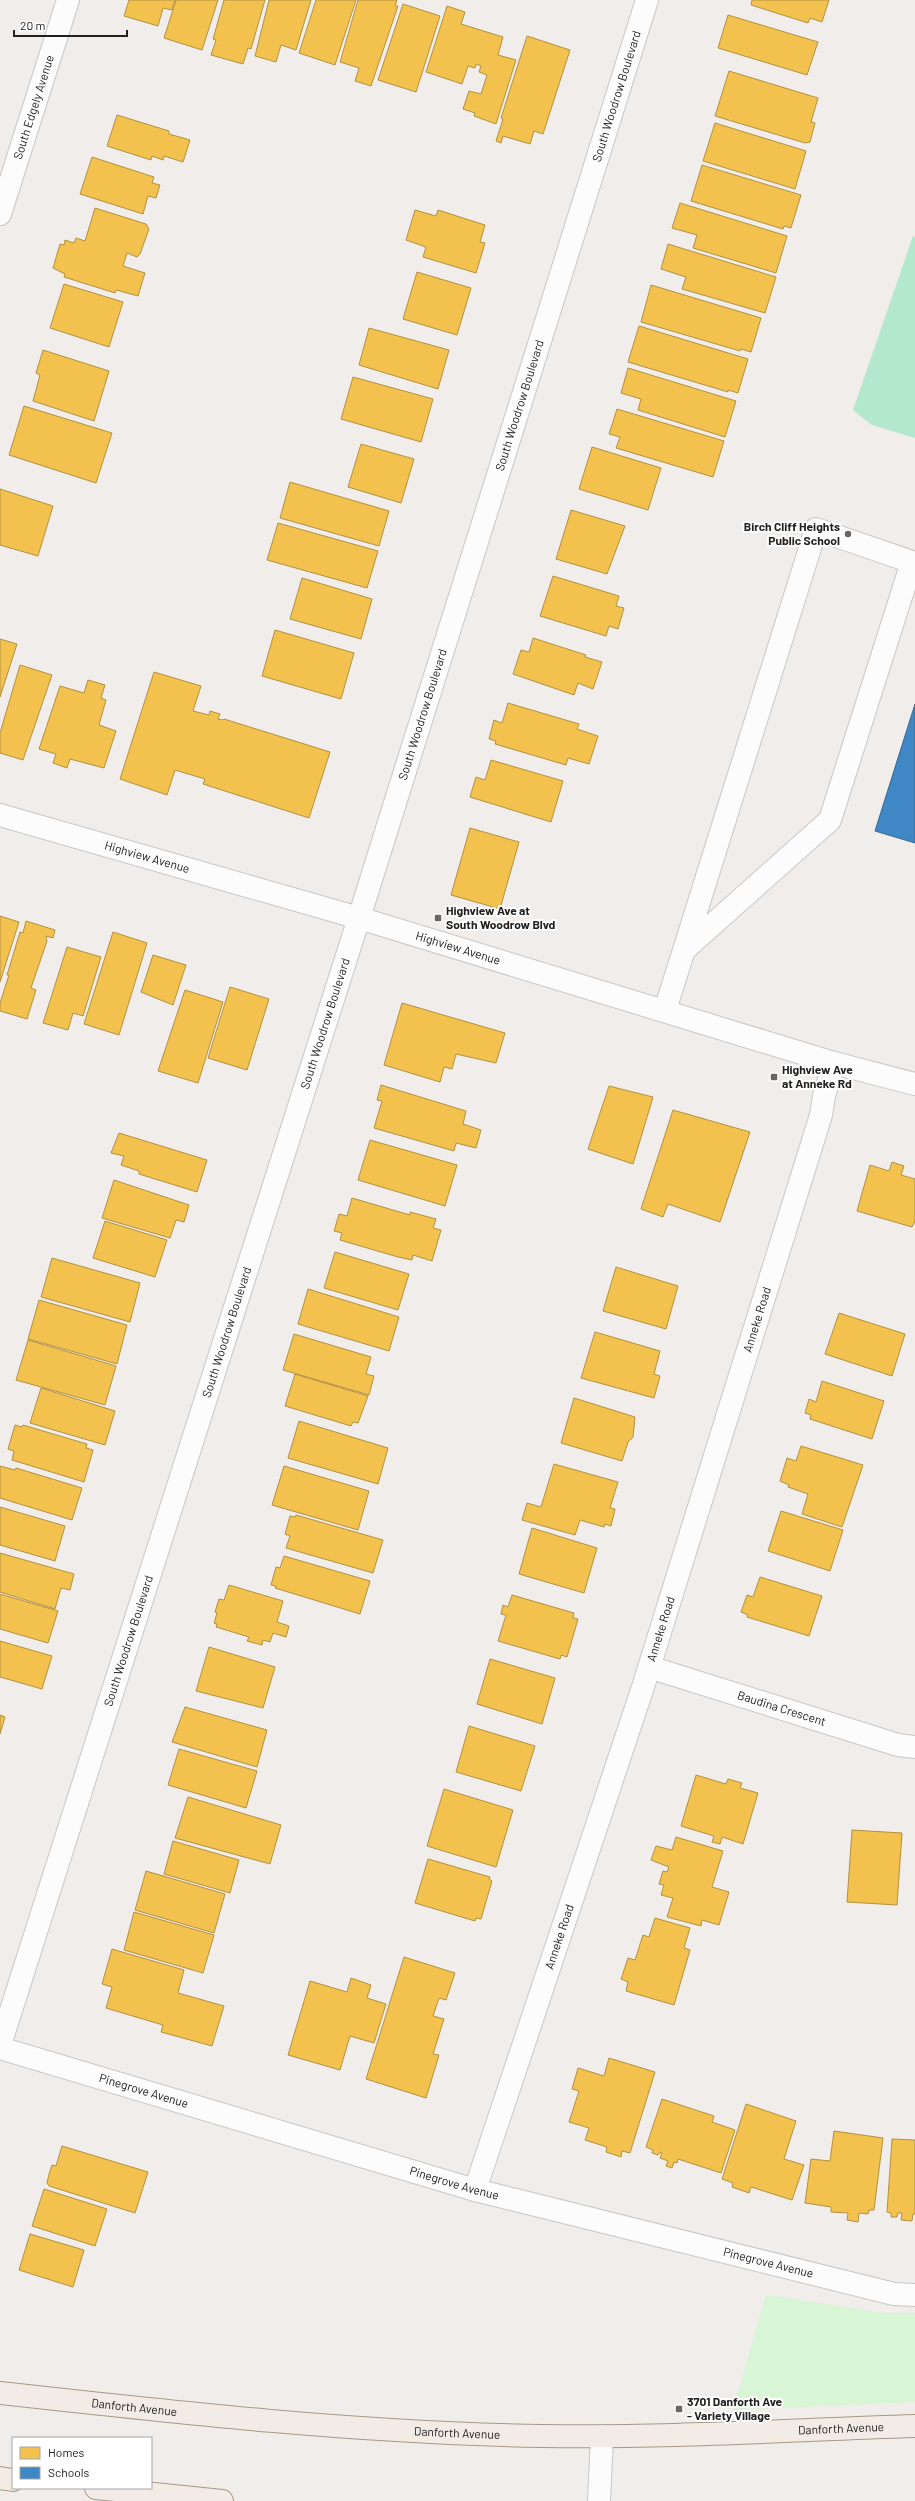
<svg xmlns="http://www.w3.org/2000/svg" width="915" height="2501" font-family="Barlow,sans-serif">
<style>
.park{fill:#d8f5d5}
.pitch{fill:#b4e8cd}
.homes{fill:#f2c14e;stroke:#b39140}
.schools{fill:#3f88c5;stroke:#366994}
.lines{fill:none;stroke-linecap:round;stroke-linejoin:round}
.minor-casing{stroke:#c8c7c6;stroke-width:24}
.major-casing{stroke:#a79985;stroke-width:24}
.minor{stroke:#fdfcfc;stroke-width:22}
.major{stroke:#f3ece6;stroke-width:22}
.poi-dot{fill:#696867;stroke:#fff;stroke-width:1.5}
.labels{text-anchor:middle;stroke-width:4;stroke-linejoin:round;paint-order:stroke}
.street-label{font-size:12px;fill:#212121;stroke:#fff}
.poi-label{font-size:12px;font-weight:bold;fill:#212121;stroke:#fff;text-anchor:start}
</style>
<rect width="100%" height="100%" fill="#f0edea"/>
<polygon class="park" points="766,2295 884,2313 915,2313 915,2402 733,2410"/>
<polygon class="pitch" points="913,236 915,237 915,438 872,425 853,410"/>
<g class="homes">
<polygon points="129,0 175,0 172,10 163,8 158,26 124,16"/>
<polygon points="176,0 218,0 202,50 164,38"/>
<polygon points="224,0 265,0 251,49 248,48 243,64 211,55 216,40 213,39"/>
<polygon points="269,0 311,0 296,50 281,45 276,62 255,56"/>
<polygon points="316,0 356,0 335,65 299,53"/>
<polygon points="358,0 397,0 395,6 398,6 371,86 355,81 359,68 340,62"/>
<polygon points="752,0 829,0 822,22 810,18 808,23 751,5"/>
<polygon points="403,4 440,16 416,92 378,80"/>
<polygon points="447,6 465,12 461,24 503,37 498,55 516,60 496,124 474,116 475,113 463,109 469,91 481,94 487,75 479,72 481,66 476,64 475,68 468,66 462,84 426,72"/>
<polygon points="728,15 818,42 807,75 718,48"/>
<polygon points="527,36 570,50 543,134 534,131 530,144 503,136 501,143 496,141 503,119 501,118"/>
<polygon points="729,71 818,98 811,122 815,123 810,142 805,143 715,116"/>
<polygon points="117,115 169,131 169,134 190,140 183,162 164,156 163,160 152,156 151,160 107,146"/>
<polygon points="715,123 806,151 795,189 703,161"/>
<polygon points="92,157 154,177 152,183 160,185 156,198 148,196 143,214 80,194"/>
<polygon points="702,165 801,195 791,228 784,226 783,229 691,201"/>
<polygon points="680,203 787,236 776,273 693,248 697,235 672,228"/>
<polygon points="95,208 146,224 149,229 140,254 137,257 127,253 123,266 145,273 138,296 116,290 115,293 64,277 65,274 53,268 60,244 64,245 65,240 74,243 76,238 85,241"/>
<polygon points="415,210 436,216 438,210 485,225 480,242 485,243 476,273 423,257 426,247 406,240"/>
<polygon points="668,244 776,277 765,313 682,289 686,277 661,269"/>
<polygon points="417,272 471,288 457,335 403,319"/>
<polygon points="64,284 123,302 109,347 50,328"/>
<polygon points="651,285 761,318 751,352 741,349 740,351 641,322"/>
<polygon points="639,326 748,359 738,393 728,390 728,392 628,362"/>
<polygon points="369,328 449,350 438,389 359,365"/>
<polygon points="43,350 109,371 94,421 33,401 40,375 36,373"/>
<polygon points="628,368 736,401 725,437 638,410 641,399 621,393"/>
<polygon points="353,377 433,399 421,442 341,419"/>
<polygon points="24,406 112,433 96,483 9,455"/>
<polygon points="617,409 724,441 713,477 616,448 620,437 609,434"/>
<polygon points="361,444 414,459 401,503 348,487"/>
<polygon points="592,447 661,468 648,510 579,489"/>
<polygon points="290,482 389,511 379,546 280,518"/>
<polygon points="0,489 53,506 38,556 0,545"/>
<polygon points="571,510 625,526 607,574 556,559"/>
<polygon points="278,523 378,551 367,588 267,560"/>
<polygon points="553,576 619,596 616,606 624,608 618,629 609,626 606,636 540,616"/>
<polygon points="302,578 372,599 361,639 290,619"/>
<polygon points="275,630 354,653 341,699 262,676"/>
<polygon points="533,638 586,655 585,657 602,662 593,689 578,683 574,695 513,674 521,650 529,652"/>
<polygon points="0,639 17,644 0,697"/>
<polygon points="20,665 52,675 23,760 0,753 0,733"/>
<polygon points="154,672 201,686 193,711 209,715 210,711 220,714 218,719 223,720 224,719 330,752 309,818 203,784 205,779 175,770 167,795 120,779"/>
<polygon points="88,680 105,685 101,698 106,700 99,725 116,731 104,768 70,759 67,768 53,763 56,754 39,749 60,686 84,693"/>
<polygon points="508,703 579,724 577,729 598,736 589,764 568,758 566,765 495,744 496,741 489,739 494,720 502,723"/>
<polygon points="491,760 563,781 551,822 470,797 476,777 485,780"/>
<polygon points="470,828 519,842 500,909 451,895"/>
<polygon points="0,916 19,922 0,982"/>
<polygon points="26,921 55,930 53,938 46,936 47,941 31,988 36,990 27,1019 0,1011 0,1003 9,975 7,975 20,932 23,933"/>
<polygon points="113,932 147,943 119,1035 84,1024"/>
<polygon points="67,947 101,957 83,1016 73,1013 68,1030 43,1023"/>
<polygon points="153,955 186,965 173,1005 141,992"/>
<polygon points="230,987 269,999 247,1070 208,1058"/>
<polygon points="185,990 223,1002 198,1083 158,1071"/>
<polygon points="402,1003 505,1033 496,1063 456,1054 452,1069 444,1067 440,1082 384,1065"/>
<polygon points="381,1085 466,1111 463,1124 481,1130 476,1148 456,1143 454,1151 374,1128 382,1101 377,1100"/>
<polygon points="609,1086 653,1097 633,1164 588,1149"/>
<polygon points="673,1110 750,1132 720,1222 668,1204 663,1217 641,1209"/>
<polygon points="119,1133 207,1160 197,1192 139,1174 139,1171 121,1165 124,1156 111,1153"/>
<polygon points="370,1140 457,1165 445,1206 358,1180"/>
<polygon points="892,1162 904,1166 901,1175 915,1179 915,1221 912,1227 857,1211 870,1165 889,1171"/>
<polygon points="114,1180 189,1205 184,1222 176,1220 170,1238 102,1218"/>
<polygon points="352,1198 410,1215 410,1212 436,1219 433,1228 441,1230 432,1261 413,1255 412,1260 398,1257 340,1240 342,1233 334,1231 339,1214 347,1216"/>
<polygon points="105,1221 167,1240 155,1277 93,1258"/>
<polygon points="335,1252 409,1274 398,1310 324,1288"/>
<polygon points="52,1258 140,1283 130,1322 41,1297"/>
<polygon points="616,1267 678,1286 666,1329 603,1311"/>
<polygon points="308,1289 399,1317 389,1351 298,1324"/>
<polygon points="39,1300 127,1325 117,1364 28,1339"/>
<polygon points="839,1313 905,1334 892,1376 825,1354"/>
<polygon points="595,1332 660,1351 654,1374 660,1376 654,1398 581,1378"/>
<polygon points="294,1334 371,1357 366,1374 374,1376 369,1395 283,1370"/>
<polygon points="28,1340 116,1366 105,1405 16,1380"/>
<polygon points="295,1374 368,1396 358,1423 353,1422 351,1426 285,1406"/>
<polygon points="822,1381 884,1401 872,1439 810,1419 811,1415 805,1413 809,1399 816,1402"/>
<polygon points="41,1388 115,1411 105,1445 30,1423"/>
<polygon points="574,1398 635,1417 633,1437 628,1442 622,1461 561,1443"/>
<polygon points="299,1421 388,1448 378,1484 288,1458"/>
<polygon points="15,1425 22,1427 23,1425 87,1444 86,1448 93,1450 84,1482 12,1460 14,1451 8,1449"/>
<polygon points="801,1446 863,1465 842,1527 802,1514 808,1494 788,1487 789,1485 780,1481 787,1458 796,1461"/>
<polygon points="554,1464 618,1482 610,1508 615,1509 611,1526 605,1524 604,1527 580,1520 575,1535 522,1520 527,1503 541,1507"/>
<polygon points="0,1466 15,1470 16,1468 82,1488 72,1520 0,1498"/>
<polygon points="284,1466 369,1491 358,1530 272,1505"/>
<polygon points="0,1507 65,1526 55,1561 0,1545"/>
<polygon points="781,1511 843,1530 830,1571 768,1551"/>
<polygon points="296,1515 383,1540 373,1573 286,1548 290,1536 285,1534 290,1516 295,1517"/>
<polygon points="532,1528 597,1548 584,1593 519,1574"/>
<polygon points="0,1553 74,1574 70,1590 61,1588 55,1609 0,1592"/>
<polygon points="284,1556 370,1581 360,1614 275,1588 276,1586 271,1585 276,1567 280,1568"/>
<polygon points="760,1577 822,1596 809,1636 747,1617 748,1615 741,1612 747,1595 753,1597"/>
<polygon points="229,1585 283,1601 277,1622 289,1626 286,1637 273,1633 270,1642 263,1640 262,1645 247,1641 249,1637 216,1627 217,1624 214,1623 217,1613 215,1612 219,1599 224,1600"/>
<polygon points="0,1594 58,1611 48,1643 0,1629"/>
<polygon points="512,1595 574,1613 573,1618 578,1619 567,1657 561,1655 560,1659 498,1641 506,1615 501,1614 503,1605 508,1607"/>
<polygon points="0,1641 52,1656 42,1689 0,1677"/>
<polygon points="209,1647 275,1667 263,1708 196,1691"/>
<polygon points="490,1659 555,1678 542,1724 477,1704"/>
<polygon points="185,1707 267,1730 257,1767 172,1742"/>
<polygon points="0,1715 5,1717 0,1734"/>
<polygon points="469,1726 535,1746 521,1791 456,1772"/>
<polygon points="179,1749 257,1771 246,1808 168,1785"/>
<polygon points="696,1775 726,1784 728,1779 742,1783 740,1788 758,1793 743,1844 722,1837 720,1844 712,1842 714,1836 681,1826"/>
<polygon points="444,1789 513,1810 496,1867 427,1846"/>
<polygon points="188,1797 281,1825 270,1864 175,1838"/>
<polygon points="852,1830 902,1833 897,1905 847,1902"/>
<polygon points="676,1837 723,1851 712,1887 729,1892 719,1925 702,1920 701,1926 667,1917 673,1898 661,1895 664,1885 659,1884 663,1871 667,1872 669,1867 651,1860 656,1846 672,1850"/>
<polygon points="173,1841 239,1860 230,1893 164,1874"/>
<polygon points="428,1859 490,1877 489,1879 492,1881 481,1919 476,1918 475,1921 415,1903"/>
<polygon points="146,1871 225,1894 214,1933 135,1910"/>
<polygon points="134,1912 214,1935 203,1973 124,1950"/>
<polygon points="655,1918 690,1928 684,1948 690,1950 674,2005 626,1991 628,1982 621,1979 628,1958 635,1960 643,1935 649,1937"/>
<polygon points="112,1949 184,1970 178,1993 224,2006 212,2046 161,2032 163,2025 106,2008 112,1987 102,1984"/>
<polygon points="404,1957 455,1973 446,2000 439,1998 433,2016 444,2019 433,2054 439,2055 426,2098 366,2079"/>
<polygon points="351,1978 371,1985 367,1998 386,2004 374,2043 350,2036 340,2070 288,2055 310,1981 347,1992"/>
<polygon points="609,2058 655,2072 630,2153 622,2151 621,2157 606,2152 607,2147 585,2140 589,2128 569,2122 579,2091 572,2089 578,2068 604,2076"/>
<polygon points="662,2099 714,2116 712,2122 735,2130 721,2173 678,2159 677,2163 674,2162 672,2168 666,2166 668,2161 660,2158 662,2153 660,2152 658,2155 652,2153 653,2150 646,2147"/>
<polygon points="746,2104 796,2121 784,2159 804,2165 792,2200 751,2187 749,2193 732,2187 733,2183 722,2179"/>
<polygon points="834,2131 883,2138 874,2210 869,2210 868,2214 859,2213 858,2222 847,2220 848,2213 831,2212 831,2207 805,2203 811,2159 830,2161"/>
<polygon points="892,2139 915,2140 915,2214 913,2214 912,2221 901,2220 902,2213 898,2213 897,2217 891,2217 891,2213 887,2212"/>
<polygon points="62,2146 148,2172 135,2213 49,2186 47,2183 49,2174 52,2165 56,2166"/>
<polygon points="44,2189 107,2209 95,2246 32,2226"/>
<polygon points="30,2234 84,2250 73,2287 19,2270"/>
</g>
<polygon class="schools" points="915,704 915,843 875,831"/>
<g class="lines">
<defs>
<g id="minor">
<path id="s1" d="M 0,214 L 68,0"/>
<path id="s2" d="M 0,815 L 359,918 L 834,1063 L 915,1084"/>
<polyline points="665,1010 684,950 816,529 912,562 830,820 684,950"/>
<path id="s3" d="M 649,1667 L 898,1745 L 915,1747"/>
<path id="s4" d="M 0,2045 L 359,918 L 647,0"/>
<path id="s5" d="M 0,2048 L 475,2190 L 894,2294 L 915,2295"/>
<path id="s6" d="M 475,2190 L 643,1687 L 821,1115 L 824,1096 L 834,1063"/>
<polyline points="599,2501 602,2436"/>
</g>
<g id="major">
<path id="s7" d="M 0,2393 C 180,2413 361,2433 542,2436 C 666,2438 791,2430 915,2426"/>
<polyline points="0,2478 13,2480"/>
<polyline points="96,2488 222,2501"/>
</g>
</defs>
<use href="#minor" class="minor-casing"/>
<use href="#major" class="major-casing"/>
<use href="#minor" class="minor"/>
<use href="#major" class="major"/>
</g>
<g class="poi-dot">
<circle cx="848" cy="534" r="4"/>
<rect x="434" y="914" width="8" height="8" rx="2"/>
<rect x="770" y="1073" width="8" height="8" rx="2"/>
<rect x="675" y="2405" width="8" height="8" rx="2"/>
</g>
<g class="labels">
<g class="street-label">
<text dy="4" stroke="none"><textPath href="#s4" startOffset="2044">South Woodrow Boulevard</textPath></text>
<text dy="4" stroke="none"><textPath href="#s1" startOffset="112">South Edgely Avenue</textPath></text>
<text dy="4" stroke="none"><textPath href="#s4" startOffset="1720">South Woodrow Boulevard</textPath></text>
<text dy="4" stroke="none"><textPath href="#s4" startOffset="1396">South Woodrow Boulevard</textPath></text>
<text dy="4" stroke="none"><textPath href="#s2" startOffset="153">Highview Avenue</textPath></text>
<text dy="4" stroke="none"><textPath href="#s2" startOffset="477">Highview Avenue</textPath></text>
<text dy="4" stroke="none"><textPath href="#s4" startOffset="1072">South Woodrow Boulevard</textPath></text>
<text dy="4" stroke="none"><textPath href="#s6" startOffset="915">Anneke Road</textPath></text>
<text dy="4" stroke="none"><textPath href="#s4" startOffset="748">South Woodrow Boulevard</textPath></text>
<text dy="4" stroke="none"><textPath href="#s6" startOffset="591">Anneke Road</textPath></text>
<text dy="4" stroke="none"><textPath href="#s4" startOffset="424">South Woodrow Boulevard</textPath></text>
<text dy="4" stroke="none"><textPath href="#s3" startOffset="139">Baudina Crescent</textPath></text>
<text dy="4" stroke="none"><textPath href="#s6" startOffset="267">Anneke Road</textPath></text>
<text dy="4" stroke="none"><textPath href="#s5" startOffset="150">Pinegrove Avenue</textPath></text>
<text dy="4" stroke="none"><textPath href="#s5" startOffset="474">Pinegrove Avenue</textPath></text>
<text dy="4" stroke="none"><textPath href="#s5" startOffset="798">Pinegrove Avenue</textPath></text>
<text dy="4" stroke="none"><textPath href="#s7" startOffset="135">Danforth Avenue</textPath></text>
<text dy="4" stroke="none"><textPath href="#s7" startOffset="843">Danforth Avenue</textPath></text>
<text dy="4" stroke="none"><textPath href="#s7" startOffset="459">Danforth Avenue</textPath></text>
</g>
<g class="poi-label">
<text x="840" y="531" text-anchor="end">Birch Cliff Heights<tspan x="840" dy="14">Public School</tspan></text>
<text x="446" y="915">Highview Ave at<tspan x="446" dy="14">South Woodrow Blvd</tspan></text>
<text x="782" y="1074">Highview Ave<tspan x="782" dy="14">at Anneke Rd</tspan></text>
<text x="687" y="2406">3701 Danforth Ave<tspan x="687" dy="14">- Variety Village</tspan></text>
</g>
</g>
<rect x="12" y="2437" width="140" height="52" fill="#ffffff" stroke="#a6a6a6"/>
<rect x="20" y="2447" width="20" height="12" fill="#f2c14e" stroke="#a6a6a6"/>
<text x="48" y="2457" font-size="12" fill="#212121">Homes</text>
<rect x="20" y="2467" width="20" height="12" fill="#3f88c5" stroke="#a6a6a6"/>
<text x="48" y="2477" font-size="12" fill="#212121">Schools</text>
<path d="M14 30v6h113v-6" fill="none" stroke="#212121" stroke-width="2"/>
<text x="20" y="30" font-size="12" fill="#212121" stroke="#ffffff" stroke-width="3" paint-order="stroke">20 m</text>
</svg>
